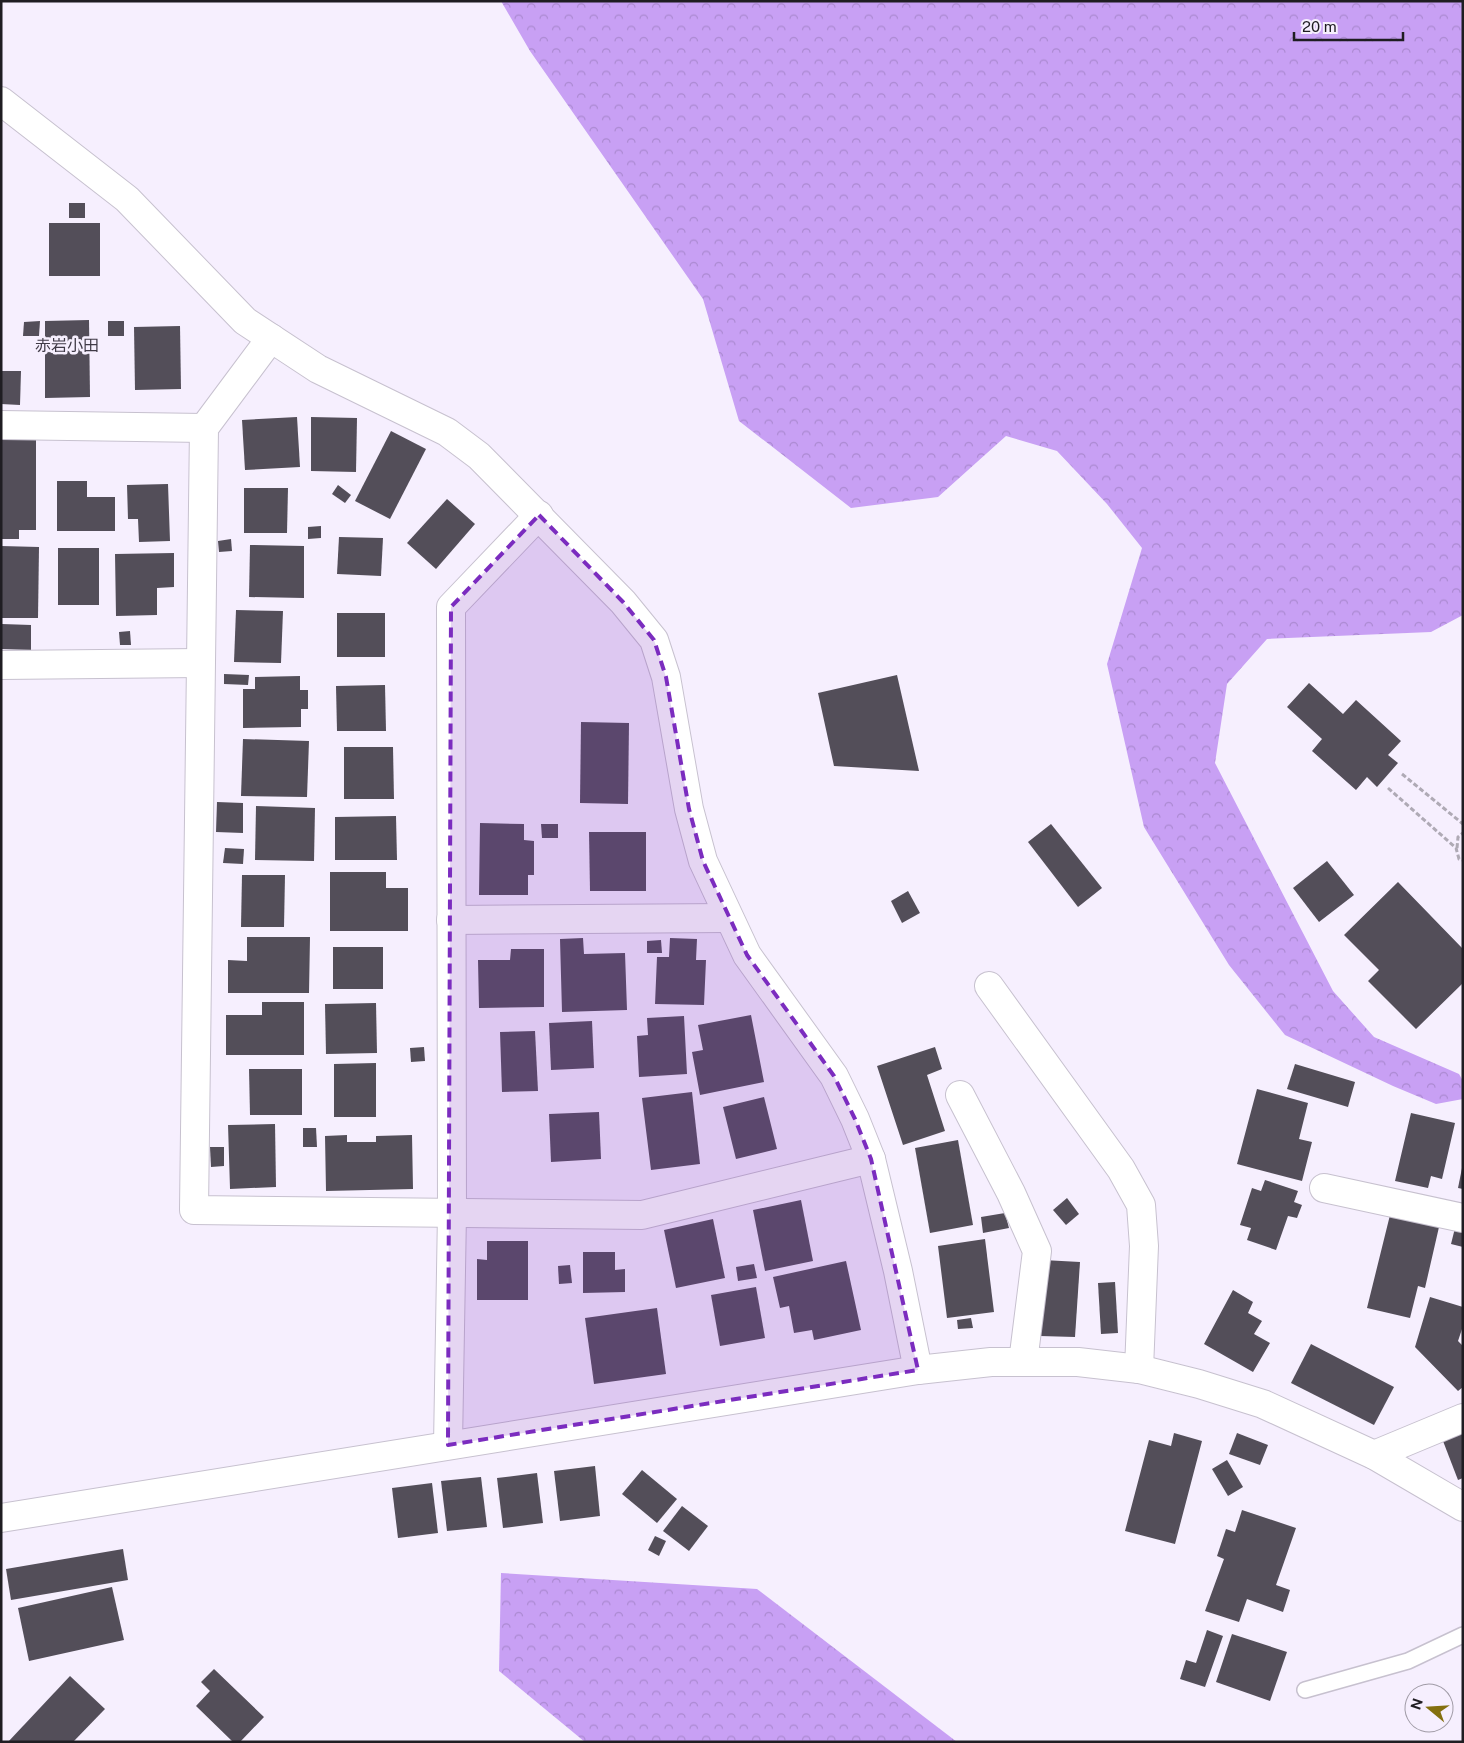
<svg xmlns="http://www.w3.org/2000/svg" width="1464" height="1743" font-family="'Public Sans','Noto Sans JP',sans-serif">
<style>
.forest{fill:url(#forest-crowns)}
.building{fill:#534e59}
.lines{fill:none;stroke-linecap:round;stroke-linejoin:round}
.service-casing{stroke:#c7c1cf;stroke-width:18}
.minor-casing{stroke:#c7c1cf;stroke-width:30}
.tertiary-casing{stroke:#c7c1cf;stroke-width:30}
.path{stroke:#afaab5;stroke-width:3;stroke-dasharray:5 2.5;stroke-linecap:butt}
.service{stroke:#fff;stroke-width:15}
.minor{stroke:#fff;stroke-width:28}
.tertiary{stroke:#fff;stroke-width:28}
.marked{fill:#7b2cbf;fill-opacity:0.2;stroke:#7b2cbf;stroke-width:4;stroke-dasharray:10 6;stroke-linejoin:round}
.labels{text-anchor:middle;stroke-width:5;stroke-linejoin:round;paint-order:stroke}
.quarter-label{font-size:16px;fill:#3f3a46;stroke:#f6effe}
</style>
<defs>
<pattern id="forest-crowns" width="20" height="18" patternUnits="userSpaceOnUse" patternTransform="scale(1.25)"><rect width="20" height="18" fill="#c8a0f4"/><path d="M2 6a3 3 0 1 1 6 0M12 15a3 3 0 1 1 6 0" fill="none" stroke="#ab89d1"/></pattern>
</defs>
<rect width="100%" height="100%" fill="#f6effe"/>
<g class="forest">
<polygon points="501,1 1463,1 1463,615 1431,632 1267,639 1227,684 1215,763 1333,991 1374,1037 1459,1074 1463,1081 1463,1099 1436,1104 1393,1086 1285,1035 1229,965 1144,827 1107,664 1142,548 1107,504 1057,451 1006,436 938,497 851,508 739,421 703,299 530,51"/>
<polygon points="501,1573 757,1589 957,1742 585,1742 499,1671"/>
</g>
<g class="building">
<rect x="69" y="203" width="16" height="15"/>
<rect x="49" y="223" width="51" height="53"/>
<polygon points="89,320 90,397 45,398 45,321"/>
<polygon points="40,321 39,336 23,336 24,322"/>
<rect x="108" y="321" width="16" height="15"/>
<polygon points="180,326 181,389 135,390 134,327"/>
<polygon points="1,371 21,371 20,405 1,404"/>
<polygon points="297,417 300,467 245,470 242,420"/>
<polygon points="311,417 357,418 356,472 311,471"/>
<polygon points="391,431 426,449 390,519 355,501"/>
<polygon points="1,440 36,440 36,530 19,530 19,539 1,539"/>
<polygon points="57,481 87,481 87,497 115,497 115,531 57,531"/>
<polygon points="168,484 170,541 139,542 138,519 128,519 127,485"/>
<polygon points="338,485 351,495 345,503 332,494"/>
<polygon points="244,488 288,488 287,533 244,533"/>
<polygon points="447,499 475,524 436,569 407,543"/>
<polygon points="321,526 321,538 308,539 308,527"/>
<polygon points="339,537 383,538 381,576 337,574"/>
<polygon points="231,539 232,551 219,552 218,541"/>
<polygon points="250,545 304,546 304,598 249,597"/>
<polygon points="1,546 39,547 38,618 1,618"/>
<rect x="58" y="548" width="41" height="57"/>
<polygon points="174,553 174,587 157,588 157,615 116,616 115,554"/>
<polygon points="236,610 283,611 281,663 234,662"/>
<rect x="337" y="613" width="48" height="44"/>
<polygon points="2,624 31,625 31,650 1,649"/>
<polygon points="130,631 131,645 120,645 119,632"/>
<polygon points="224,674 249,675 248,685 224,684"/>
<polygon points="897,675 919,771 834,766 818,693"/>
<polygon points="300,676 300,690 308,690 308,709 301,709 301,727 243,728 243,689 255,689 255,677"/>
<polygon points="1309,683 1343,714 1356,700 1401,741 1388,755 1398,763 1377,787 1367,777 1356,790 1312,751 1322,739 1287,707"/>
<polygon points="385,685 386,731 337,731 336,686"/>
<polygon points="581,722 629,723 628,804 580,803"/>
<polygon points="243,739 309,741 307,797 241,796"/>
<polygon points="344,747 393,747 394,799 344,799"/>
<polygon points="217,802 243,803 243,833 216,832"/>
<polygon points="256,806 315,808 314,861 255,860"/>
<polygon points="396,816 397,860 335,860 335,817"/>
<polygon points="480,823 524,824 524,840 534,841 534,875 528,875 528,895 479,895"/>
<polygon points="541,824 558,824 558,838 542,838"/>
<polygon points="1051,824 1102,888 1078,907 1028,842"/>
<polygon points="589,832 646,832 646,891 590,891"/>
<polygon points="225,848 244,849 243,864 223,863"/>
<polygon points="1327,861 1354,895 1319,922 1293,888"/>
<polygon points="330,872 386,872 386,888 408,888 408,931 330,931"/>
<polygon points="242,875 285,875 284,927 241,927"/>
<polygon points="1398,882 1463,949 1463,983 1416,1029 1368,981 1379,970 1344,935"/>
<polygon points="908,891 920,913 902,923 891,901"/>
<polygon points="247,937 310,937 309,993 228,993 228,960 247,961"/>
<polygon points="583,938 584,954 625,953 627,1010 562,1012 560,939"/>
<polygon points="670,938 697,939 696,960 706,960 704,1005 655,1004 657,957 669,957"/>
<polygon points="661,940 662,953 647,953 647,941"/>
<rect x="333" y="947" width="50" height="42"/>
<polygon points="511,949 544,949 544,1007 479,1008 478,960 510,960"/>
<polygon points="262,1002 304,1002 304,1055 226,1055 226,1015 262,1015"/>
<polygon points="376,1003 377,1053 326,1054 325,1004"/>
<polygon points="751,1015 764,1082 700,1095 692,1052 703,1050 698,1025"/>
<polygon points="684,1016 687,1074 639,1077 637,1036 648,1035 647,1018"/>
<polygon points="592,1021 594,1068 551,1070 549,1023"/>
<polygon points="535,1031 538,1091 502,1092 500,1032"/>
<polygon points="424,1047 425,1061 411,1062 410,1048"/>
<polygon points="935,1047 942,1069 927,1075 945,1131 903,1145 877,1066"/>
<polygon points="376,1063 376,1117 334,1117 334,1064"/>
<polygon points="1295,1064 1355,1082 1348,1107 1287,1089"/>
<polygon points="249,1069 302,1069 302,1115 250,1115"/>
<polygon points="1257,1089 1308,1103 1299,1139 1312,1142 1302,1181 1237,1164"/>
<polygon points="692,1092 700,1164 651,1170 642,1098"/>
<polygon points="764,1097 777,1149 736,1159 723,1107"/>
<polygon points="599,1112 601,1159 551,1162 549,1114"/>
<polygon points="1411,1113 1455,1123 1442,1179 1431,1176 1428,1188 1395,1181"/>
<polygon points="275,1124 276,1187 230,1189 228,1125"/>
<polygon points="303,1128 316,1128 317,1147 303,1147"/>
<polygon points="347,1135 347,1142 376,1142 376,1136 412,1135 413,1189 326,1191 325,1136"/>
<polygon points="958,1140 973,1225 930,1233 915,1148"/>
<polygon points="210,1147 224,1147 224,1166 211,1167"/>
<polygon points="1462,1168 1463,1168 1463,1189 1458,1188"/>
<polygon points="1265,1180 1298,1191 1294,1202 1302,1205 1297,1218 1288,1216 1276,1250 1247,1240 1251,1228 1240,1225 1252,1188 1261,1191"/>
<polygon points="1067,1198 1079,1214 1066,1225 1053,1210"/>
<polygon points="801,1200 813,1261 765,1271 753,1210"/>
<polygon points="1005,1213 1009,1228 983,1233 981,1217"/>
<polygon points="1390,1215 1439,1227 1425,1288 1418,1286 1410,1318 1367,1308"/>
<polygon points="713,1219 725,1278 676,1288 664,1230"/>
<polygon points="1455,1228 1463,1230 1463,1247 1451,1244"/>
<polygon points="985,1239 994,1312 947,1318 938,1246"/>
<polygon points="487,1241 528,1241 528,1300 477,1300 477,1259 487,1260"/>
<polygon points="583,1252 615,1252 615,1270 625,1269 625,1292 583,1293"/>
<polygon points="1043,1260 1080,1262 1075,1337 1040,1336"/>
<polygon points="846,1261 861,1330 814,1340 812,1330 794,1333 789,1306 780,1308 773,1277"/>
<polygon points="754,1264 757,1278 738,1281 736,1267"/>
<polygon points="570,1265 572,1283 559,1284 558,1266"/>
<polygon points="1115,1282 1118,1333 1101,1334 1098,1283"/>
<polygon points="756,1287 765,1338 720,1346 711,1295"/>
<polygon points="1233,1290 1253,1302 1248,1313 1262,1321 1254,1334 1270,1343 1253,1372 1204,1344"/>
<polygon points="1430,1297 1463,1307 1463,1326 1458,1341 1463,1346 1463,1387 1458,1391 1415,1347"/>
<polygon points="657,1308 666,1374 594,1384 585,1318"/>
<polygon points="971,1318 973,1328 958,1329 957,1320"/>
<polygon points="1311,1344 1394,1387 1374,1425 1291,1383"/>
<polygon points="1174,1433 1202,1441 1175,1544 1125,1531 1149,1440 1171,1446"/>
<polygon points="1237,1433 1268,1445 1260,1465 1229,1454"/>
<polygon points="1463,1433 1463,1478 1458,1480 1443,1441"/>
<polygon points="1227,1460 1243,1487 1228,1496 1212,1469"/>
<polygon points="595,1466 600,1516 560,1521 554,1471"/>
<polygon points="642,1470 677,1499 657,1523 622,1494"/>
<polygon points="537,1473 543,1523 503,1528 497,1478"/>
<polygon points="481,1477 487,1527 447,1531 441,1481"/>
<polygon points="432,1483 438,1533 398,1538 392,1488"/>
<polygon points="682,1506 708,1526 689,1551 663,1531"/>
<polygon points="1242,1510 1296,1528 1276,1585 1290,1590 1283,1612 1247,1599 1239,1622 1205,1611 1224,1559 1217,1556 1226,1529 1235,1532"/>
<polygon points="655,1536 666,1541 659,1556 648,1550"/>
<polygon points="123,1549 128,1580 11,1600 6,1569"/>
<polygon points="112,1587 124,1640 29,1661 18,1608"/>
<polygon points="1207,1630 1223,1636 1205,1687 1180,1679 1186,1660 1196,1663"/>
<polygon points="1232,1634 1287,1652 1270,1701 1216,1682"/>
<polygon points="214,1669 264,1717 240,1742 233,1742 196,1706 210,1691 201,1682"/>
<polygon points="70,1676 105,1709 73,1742 8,1742"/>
</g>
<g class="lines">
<defs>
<polyline id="service" points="1305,1690 1408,1661 1463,1635"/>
<g id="minor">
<polyline points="1,101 127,199 245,321 318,369 447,432 479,456 623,602 654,640 666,677 689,809 703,861 747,955 834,1076 855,1119 871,1159 898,1271 918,1370"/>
<polyline points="271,338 204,428 194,1210 642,1215 871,1159"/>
<polyline points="1,425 204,428"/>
<polyline points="1,665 200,663"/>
<polyline points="451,920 728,918"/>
<polyline points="989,986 1121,1169 1141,1205 1144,1246 1139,1369"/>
<polyline points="960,1095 1011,1193 1037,1251 1023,1362"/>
<polyline points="1324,1188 1463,1218"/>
<polyline points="448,1445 452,1213 451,607 539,515"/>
<polyline points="1374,1455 1463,1418"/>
</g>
<polyline id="tertiary" points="1,1518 918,1370 991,1362 1078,1362 1139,1369 1199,1384 1263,1404 1374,1455 1463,1507"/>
</defs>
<use href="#service" class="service-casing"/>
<use href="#minor" class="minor-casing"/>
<use href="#tertiary" class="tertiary-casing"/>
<g class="path">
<polyline points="1402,774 1463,824"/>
<polyline points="1388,788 1456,848 1459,859 1463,860"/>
<polyline points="1457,848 1458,837 1463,833"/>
</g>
<use href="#service" class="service"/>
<use href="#minor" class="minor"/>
<use href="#tertiary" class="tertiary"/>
</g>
<path class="marked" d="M 539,515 L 623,602 L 654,640 L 666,677 L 689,809 L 703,861 L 747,955 L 834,1076 L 855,1119 L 871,1159 L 918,1370 L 448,1445 L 451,607 Z"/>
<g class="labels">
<g class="quarter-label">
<text x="67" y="351">赤岩小田</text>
</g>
</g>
<rect width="1464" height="1743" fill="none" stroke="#1f1d22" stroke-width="5"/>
<g transform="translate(1429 1708) rotate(288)"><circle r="24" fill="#f6effe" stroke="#a09ba6"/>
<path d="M0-4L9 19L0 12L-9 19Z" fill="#84700f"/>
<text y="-8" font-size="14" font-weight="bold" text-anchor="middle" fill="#1f1d22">N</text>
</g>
<path d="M1294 32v8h109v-8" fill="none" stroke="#1f1d22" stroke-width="2.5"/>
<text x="1302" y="32" font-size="15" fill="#1f1d22" stroke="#f6effe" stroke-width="4" paint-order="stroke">20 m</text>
</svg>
